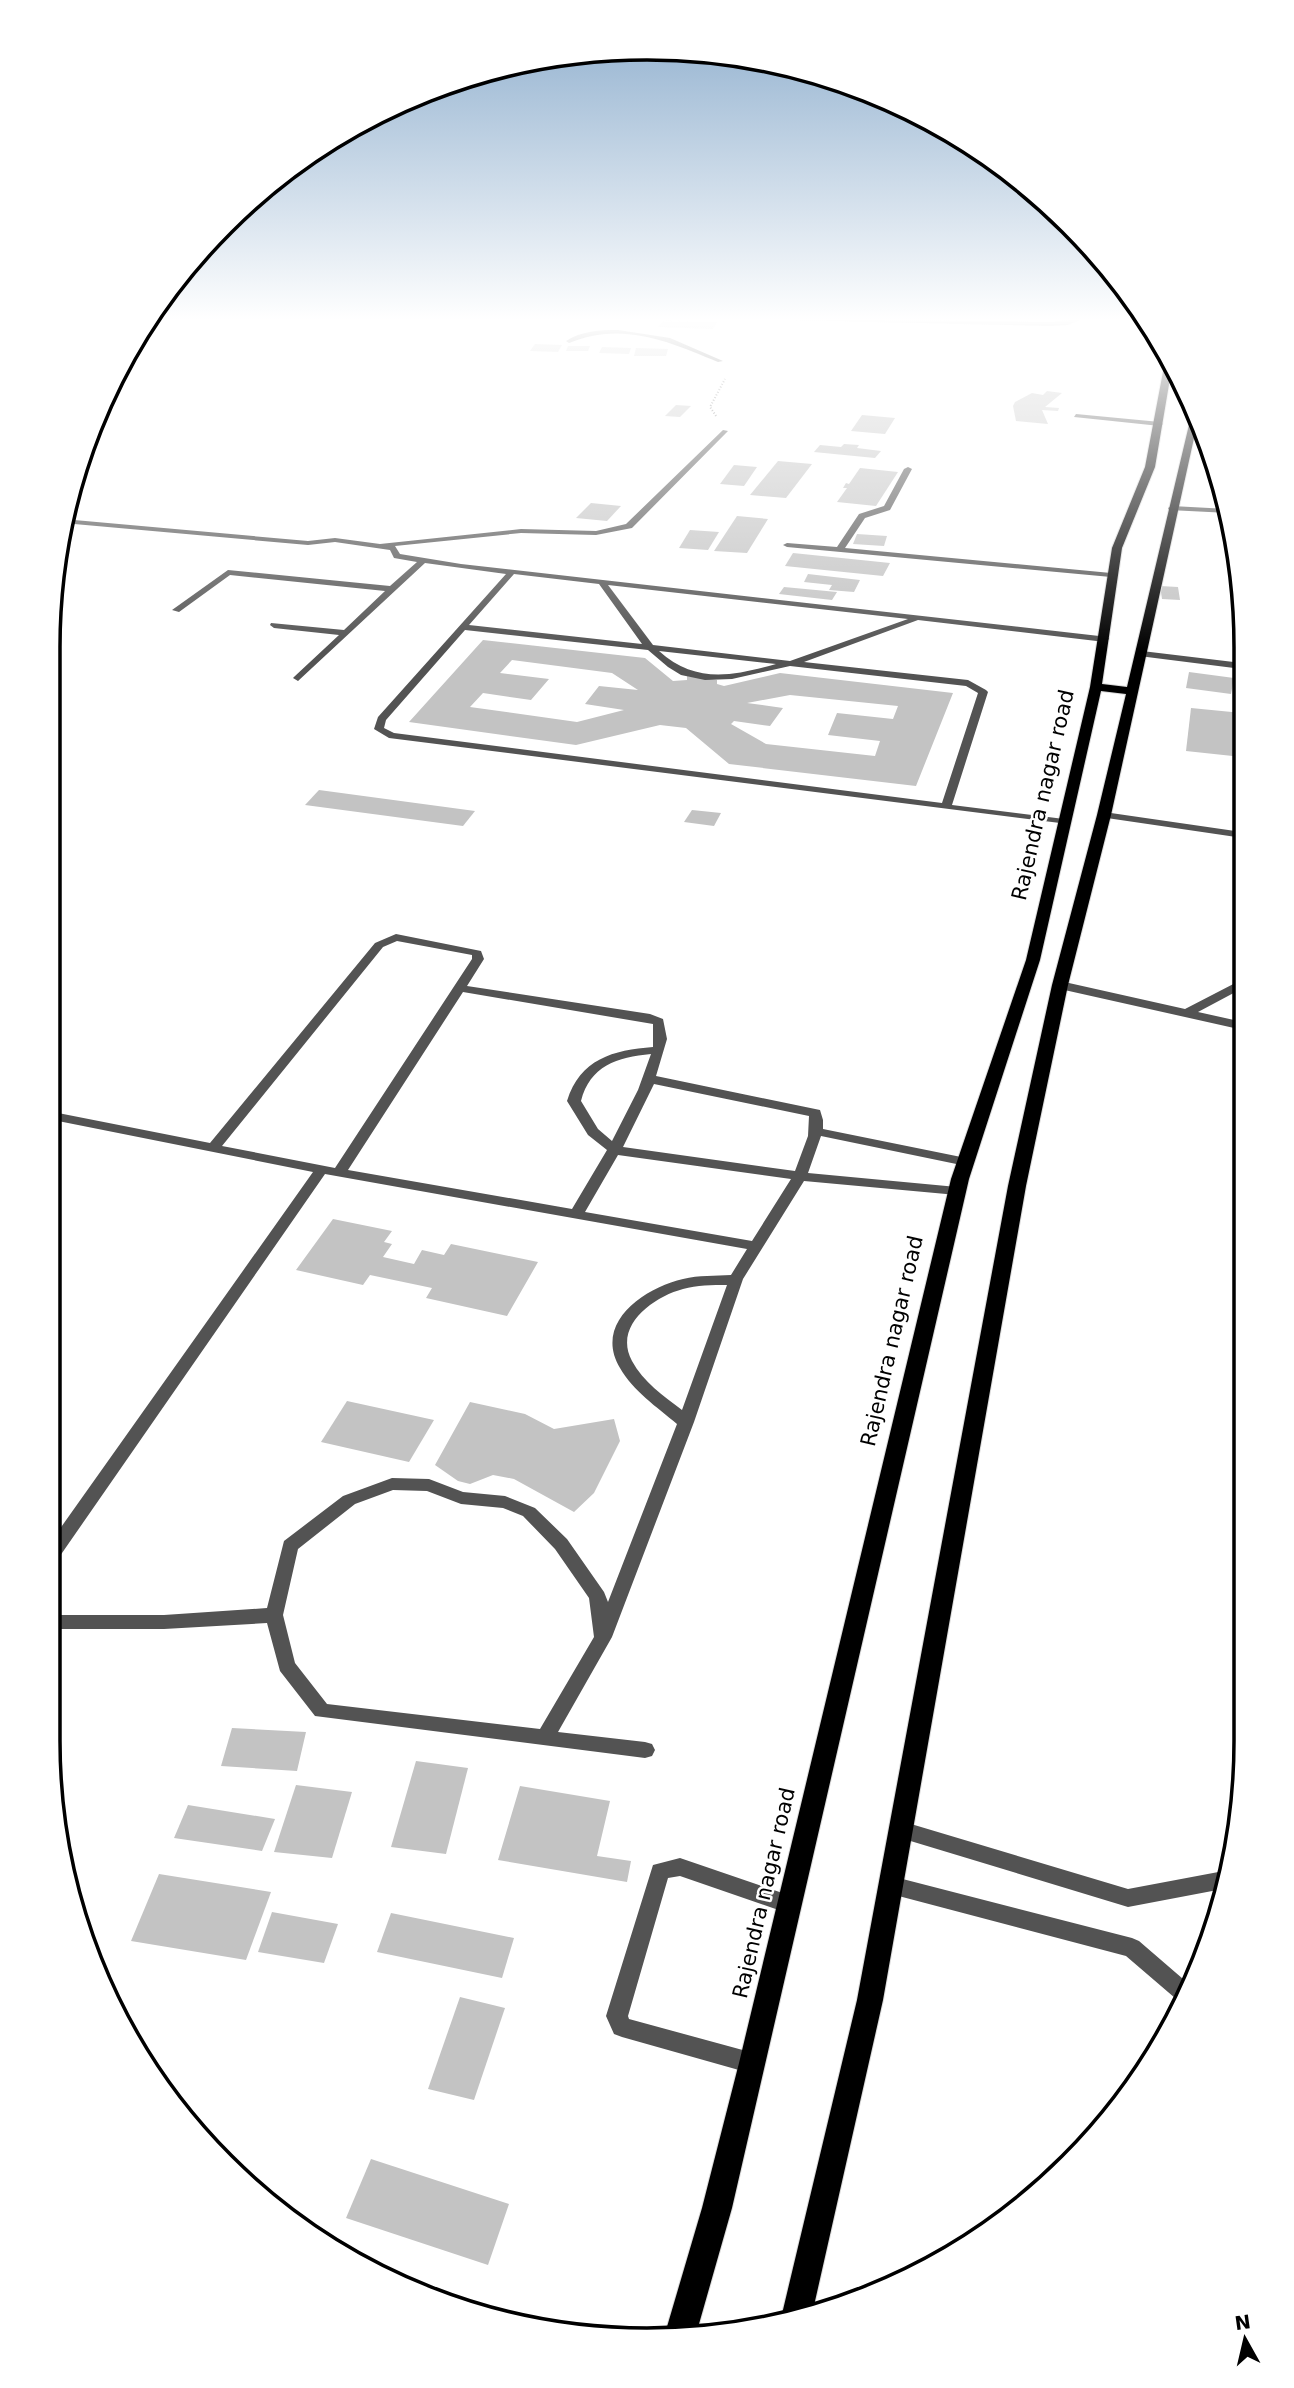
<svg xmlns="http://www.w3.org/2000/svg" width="1294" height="2388" font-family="'DejaVu Sans',sans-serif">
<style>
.building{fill:#c3c3c3;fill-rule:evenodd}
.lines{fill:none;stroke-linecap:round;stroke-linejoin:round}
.primary-casing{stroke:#dbdbdb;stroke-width:2}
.path{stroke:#757575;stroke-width:2;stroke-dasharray:1 2;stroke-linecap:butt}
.service{fill:#535353;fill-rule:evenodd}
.minor{fill:#535353;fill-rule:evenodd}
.primary{fill:#000;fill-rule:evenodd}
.labels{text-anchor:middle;stroke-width:5;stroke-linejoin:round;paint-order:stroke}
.street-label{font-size:21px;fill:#000;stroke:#fff}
.rim{fill:none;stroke:#000;stroke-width:3.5}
</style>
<rect width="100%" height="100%" fill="#fff"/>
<g class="building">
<polygon points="663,320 717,322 713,329 658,327"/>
<polygon points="535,344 562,345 558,352 530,351"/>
<polygon points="568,346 590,346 588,351 566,351"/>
<polygon points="602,347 631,348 629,354 599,353"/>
<polygon points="636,348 668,349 666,356 634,356"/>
<polygon points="1047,391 1062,393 1045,407 1059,408 1058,411 1042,410 1048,424 1016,421 1013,406 1015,402 1032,393 1043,395"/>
<polygon points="676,405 691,406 680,417 665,416"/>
<polygon points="862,415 895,418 885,434 851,431"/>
<polygon points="844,444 859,445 857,448 881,451 875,458 814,452 820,445 841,447"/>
<polygon points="778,461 812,464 786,498 750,495"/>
<polygon points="734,465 757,467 744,486 720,484"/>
<polygon points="860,468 898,472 876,506 837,502 847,488 843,488 846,483 849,484"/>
<polygon points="591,503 621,506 607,521 576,518"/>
<polygon points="737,516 768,519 747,553 714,551"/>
<polygon points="690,530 719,532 708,550 679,548"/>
<polygon points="857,534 887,536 884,546 853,544"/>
<polygon points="793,553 890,563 883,576 785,566"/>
<polygon points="808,574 860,580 854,592 829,590 832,585 804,582"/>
<polygon points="1160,586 1178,587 1180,600 1162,599"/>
<polygon points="784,587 837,592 832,600 779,594"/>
<path d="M 483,640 L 645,658 L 673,681 L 687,680 L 687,676 L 717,680 L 717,684 L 724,686 L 780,673 L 953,693 L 916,786 L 729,764 L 686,728 L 660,725 L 576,745 L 409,722 ZM 512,660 L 612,673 L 638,690 L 599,686 L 585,704 L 624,710 L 577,722 L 470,707 L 483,693 L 531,700 L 549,679 L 500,673 ZM 790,695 L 898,706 L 893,719 L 837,713 L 828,735 L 880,741 L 875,756 L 766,744 L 731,724 L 734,721 L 770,726 L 783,708 L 747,703 Z"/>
<polygon points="1189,672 1234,678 1231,694 1186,688"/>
<polygon points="1191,708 1242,713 1242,757 1186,751"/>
<polygon points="319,790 475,811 463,826 305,805"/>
<polygon points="692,810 721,813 714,826 684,822"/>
<polygon points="333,1219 392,1231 384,1242 392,1244 383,1257 414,1264 422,1250 444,1255 451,1244 538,1262 507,1316 426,1298 432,1288 370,1275 363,1285 296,1270"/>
<polygon points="347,1401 434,1420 409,1462 321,1442"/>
<polygon points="470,1402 525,1414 554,1429 614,1419 620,1441 594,1493 574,1512 514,1479 493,1475 470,1484 458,1481 435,1465"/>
<polygon points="232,1728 306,1732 297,1771 221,1766"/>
<polygon points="416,1761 468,1768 446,1854 391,1847"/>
<polygon points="296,1785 352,1792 332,1858 274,1852"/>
<polygon points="520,1786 610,1801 597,1856 631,1861 627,1882 498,1860"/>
<polygon points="188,1805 275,1819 262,1851 174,1838"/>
<polygon points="159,1874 271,1892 246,1960 131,1941"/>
<polygon points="272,1912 338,1924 324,1963 258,1952"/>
<polygon points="391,1913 514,1938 502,1978 377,1952"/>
<polygon points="460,1997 505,2008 474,2100 428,2089"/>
<polygon points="371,2159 509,2204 488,2265 346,2218"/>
</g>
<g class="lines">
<defs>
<polygon id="primary" points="1168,359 1172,367 1155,467 1122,548 1102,684 1127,687 1192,412 1198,420 1111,815 1068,985 1026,1186 883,2000 813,2310 783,2317 782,2314 857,2000 1008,1186 1052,985 1097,815 1126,694 1101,691 1040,960 969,1179 732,2208 695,2338 664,2337 702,2208 739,2063 951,1179 1026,960 1090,687 1112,548 1145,467 1165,361"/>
</defs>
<use href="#primary" class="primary-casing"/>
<polyline class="path" points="716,416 710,407 725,379"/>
<g class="service">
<path d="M 618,330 L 670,338 L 723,361 L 718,362 C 668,341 622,321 569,343 L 566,341 C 581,331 600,330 618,330 Z"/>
<polygon points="1076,414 1160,422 1163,424 1160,426 1074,417"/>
<path d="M 723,430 L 728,431 L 632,528 L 596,535 L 521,533 L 395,546 L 400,554 L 461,564 L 1108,637 L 1109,639 L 1105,642 L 918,620 L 804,662 L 968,680 L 986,690 L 988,692 L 952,805 L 1064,819 L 1069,822 L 1068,824 L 389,738 L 374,729 L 378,717 L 506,574 L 425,563 L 298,681 L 293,678 L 295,676 L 339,635 L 274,628 L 270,625 L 271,623 L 344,630 L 385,591 L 230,575 L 179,612 L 172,610 L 228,570 L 390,586 L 417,562 L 394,558 L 390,550 L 335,542 L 308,545 L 63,523 L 63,519 L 308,541 L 335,538 L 380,544 L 521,529 L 596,531 L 626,524 ZM 514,574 L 599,584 L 642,644 L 469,625 ZM 608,585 L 908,619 L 790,661 L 653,645 ZM 465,630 L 648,650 L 668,667 L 681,675 L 705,680 L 732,679 L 790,666 L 966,686 L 978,693 L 942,803 L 394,733 L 384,728 L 386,720 ZM 659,651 L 776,664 C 733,676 695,684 659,651 Z"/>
<polygon points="908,467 912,469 890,510 865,518 845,548 1111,573 1115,575 1111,577 787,547 783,545 787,543 837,547 859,514 884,506 904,469"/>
<polygon points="1142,651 1242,663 1242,669 1139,656 1139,652"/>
<path d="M 396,934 L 481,951 L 484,959 L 467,986 L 650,1014 L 663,1019 L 667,1039 L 656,1076 L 820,1110 L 823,1120 L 823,1129 L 966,1158 L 973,1162 L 966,1166 L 821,1136 L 808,1173 L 957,1187 L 964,1191 L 957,1195 L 804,1181 L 743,1279 L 694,1422 L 612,1637 L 558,1732 L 645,1742 L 652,1744 L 655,1750 L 652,1756 L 645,1758 L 315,1716 L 280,1671 L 267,1623 L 164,1629 L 47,1629 L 47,1615 L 164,1615 L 267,1608 L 284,1541 L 343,1496 L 392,1478 L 429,1479 L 463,1492 L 505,1496 L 535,1508 L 567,1539 L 604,1592 L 608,1602 L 677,1424 C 657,1407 633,1391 620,1368 C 593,1323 644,1288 683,1279 C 699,1275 715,1276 731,1275 L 747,1249 L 325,1174 L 53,1566 L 47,1568 L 47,1547 L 313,1172 L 48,1119 L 48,1111 L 210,1143 L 375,943 ZM 397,941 L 472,955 L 472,959 L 335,1168 L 222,1146 L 383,947 ZM 463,992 L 653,1024 L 653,1047 C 613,1050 580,1059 567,1101 L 588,1135 L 607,1150 L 572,1209 L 348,1170 ZM 651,1054 L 638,1090 L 612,1141 L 598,1129 L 581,1101 C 590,1066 617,1057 651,1054 ZM 654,1084 L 809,1116 L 808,1136 L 795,1171 L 623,1147 ZM 618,1155 L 791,1179 L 752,1241 L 585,1212 ZM 727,1285 L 682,1410 C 664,1396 643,1382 632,1361 C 613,1326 653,1297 683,1289 C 697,1285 712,1285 727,1285 ZM 393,1490 L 427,1491 L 461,1504 L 503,1508 L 523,1516 L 555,1549 L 589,1598 L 594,1637 L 540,1729 L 327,1704 L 295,1663 L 283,1615 L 298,1549 L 355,1504 Z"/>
<polygon points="1243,979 1243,988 1198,1012 1243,1022 1243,1030 1060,989 1054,985 1060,981 1185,1009"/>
<polygon points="901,1821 1128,1889 1229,1870 1228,1888 1128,1907 894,1836 891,1830 894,1824"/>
<polygon points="891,1876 1132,1938 1139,1941 1190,1985 1182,2004 1126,1956 891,1894 884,1891 881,1885 884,1879"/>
</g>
<g class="minor">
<polygon points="702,318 1051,322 1085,318 1068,325 1051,326"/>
<polygon points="1172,506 1228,509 1229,513 1169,510 1168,508"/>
<polygon points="1104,812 1242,832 1243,838 1100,817 1100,813"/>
<polygon points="680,1858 797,1898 800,1905 797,1912 790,1914 680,1876 668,1878 628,2016 629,2019 761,2055 764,2063 761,2071 753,2074 622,2037 614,2034 606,2016 653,1865"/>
</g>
<use href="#primary" class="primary"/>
</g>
<linearGradient id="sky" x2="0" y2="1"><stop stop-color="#8baccc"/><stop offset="0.49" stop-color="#fff"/><stop offset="1" stop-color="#fff" stop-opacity="0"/></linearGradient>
<rect width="1294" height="652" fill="url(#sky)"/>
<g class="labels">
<g class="street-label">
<text transform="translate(1043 795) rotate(-77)" y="7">Rajendra nagar road</text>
<text transform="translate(892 1341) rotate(-77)" y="7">Rajendra nagar road</text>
<text transform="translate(764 1893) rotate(-77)" y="7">Rajendra nagar road</text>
</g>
</g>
<path d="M0 0H1294V2388H0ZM647 60H647A587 587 0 0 1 1234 647V1741A587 587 0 0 1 647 2328H647A587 587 0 0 1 60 1741V647A587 587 0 0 1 647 60Z" fill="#fff" fill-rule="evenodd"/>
<path class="rim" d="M647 60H647A587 587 0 0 1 1234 647V1741A587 587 0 0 1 647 2328H647A587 587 0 0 1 60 1741V647A587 587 0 0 1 647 60Z"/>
<g transform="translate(1245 2339) rotate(352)" stroke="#ffffff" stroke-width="5" paint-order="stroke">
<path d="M0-5L12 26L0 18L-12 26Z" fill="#000000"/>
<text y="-10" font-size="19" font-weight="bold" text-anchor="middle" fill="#000000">N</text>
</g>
</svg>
